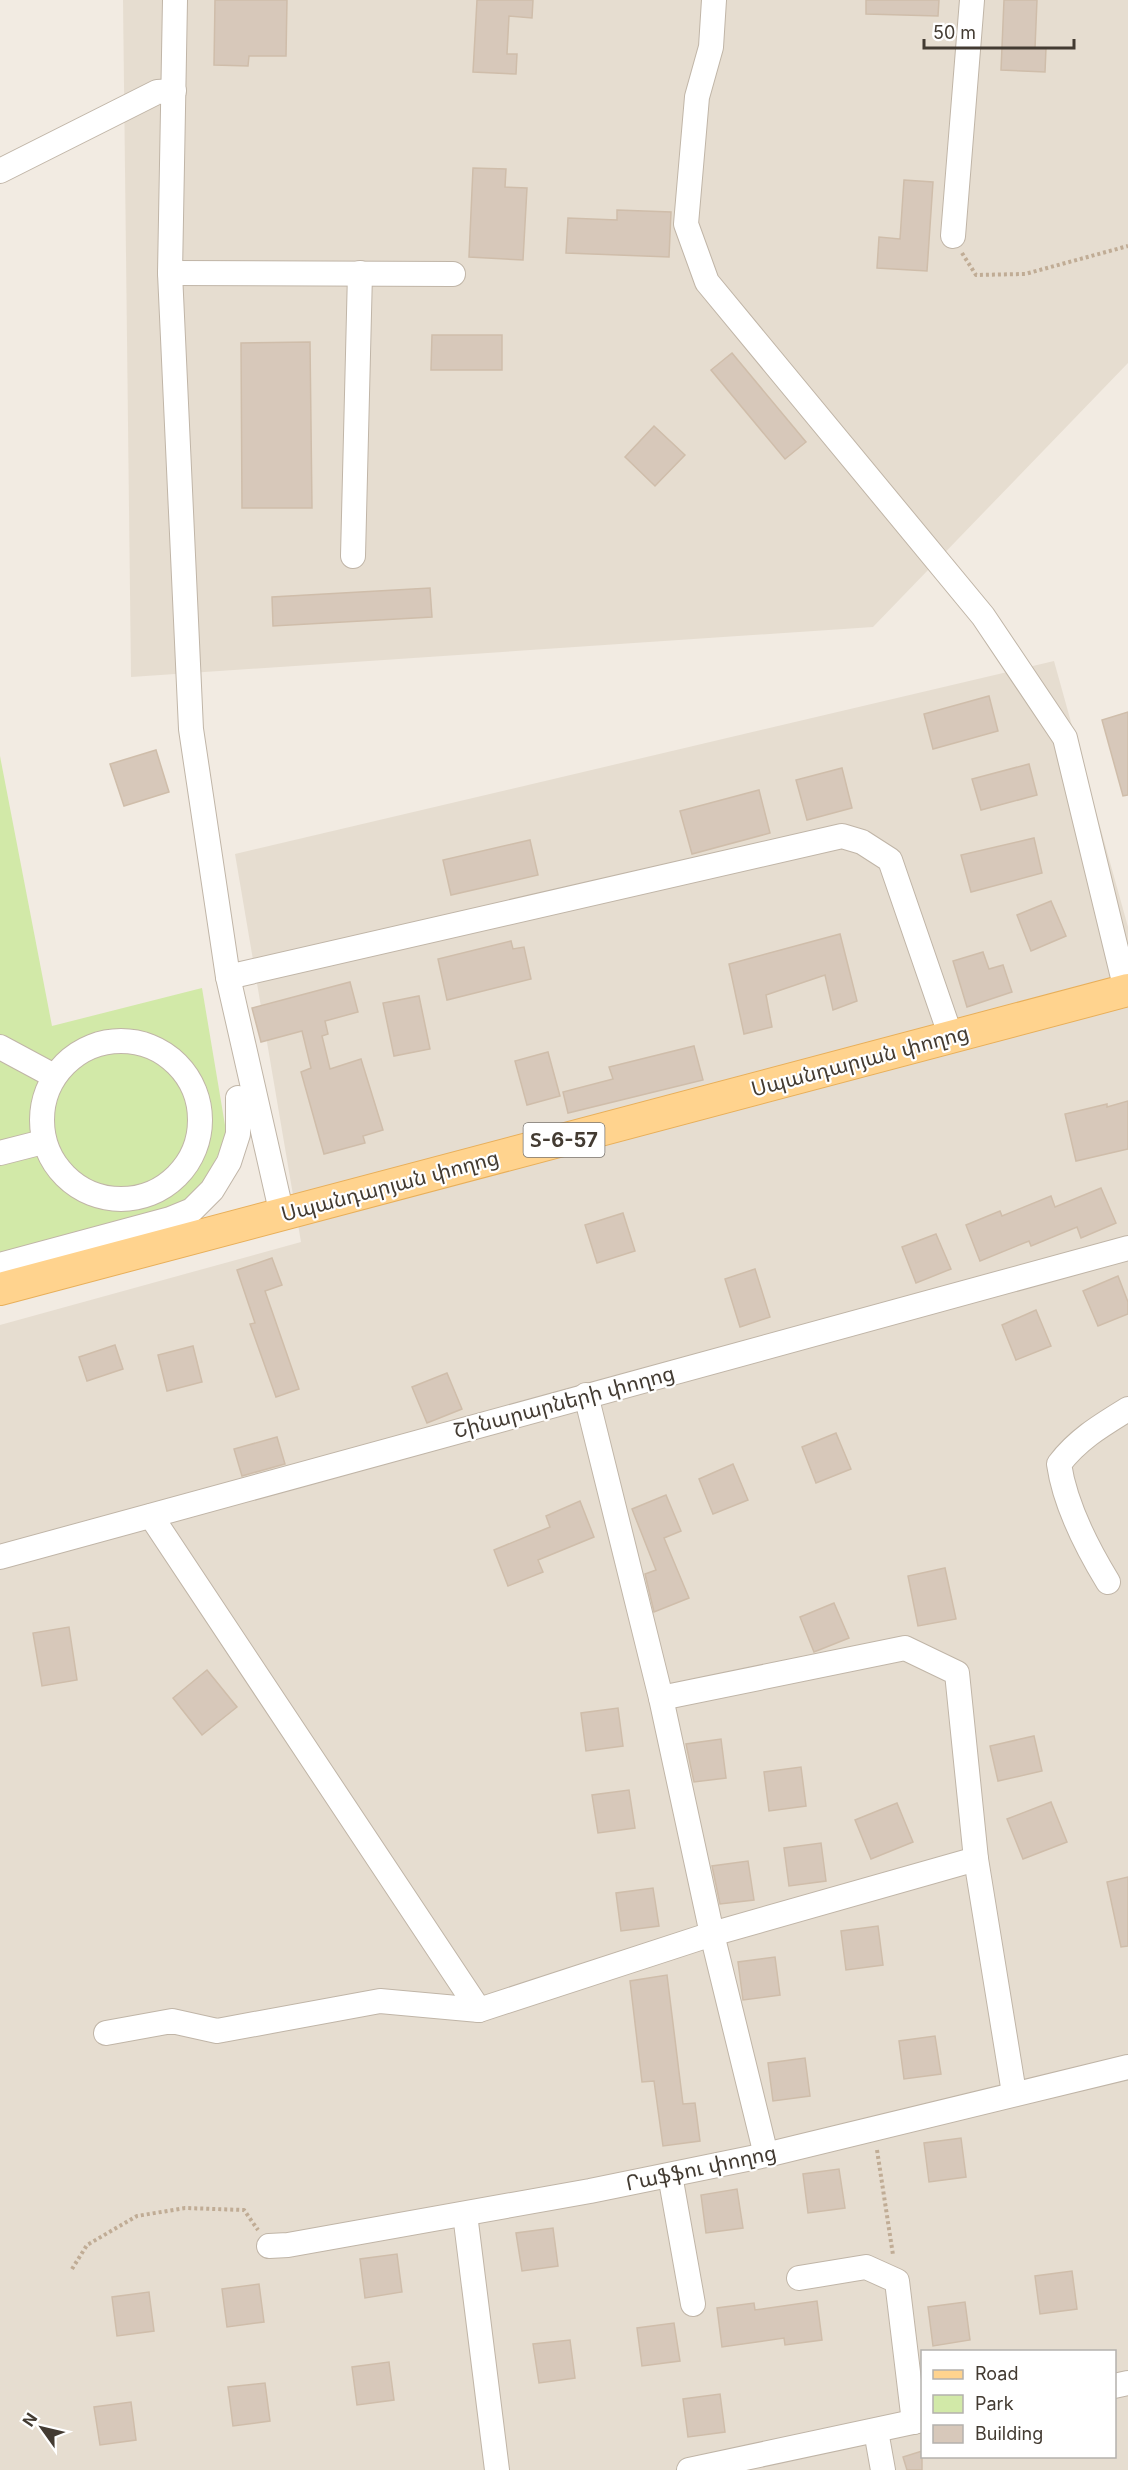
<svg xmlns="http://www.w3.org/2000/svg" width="1128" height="2470" font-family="Inter,'Noto Sans Armenian',sans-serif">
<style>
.residential{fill:#e6ddd0;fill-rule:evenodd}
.green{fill:#d2e9a8}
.building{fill:#d7c8ba;stroke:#cfbdaa;stroke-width:1.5}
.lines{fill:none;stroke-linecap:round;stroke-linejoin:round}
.minor-casing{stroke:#c0b5a7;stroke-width:26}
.major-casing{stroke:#e8af5a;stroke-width:34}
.path{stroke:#c0ac95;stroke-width:4;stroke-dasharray:3 3;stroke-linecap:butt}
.minor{stroke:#fff;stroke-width:24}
.major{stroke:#ffd38e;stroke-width:32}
.labels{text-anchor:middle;stroke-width:4.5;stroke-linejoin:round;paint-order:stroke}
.shield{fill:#fff;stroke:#7b7670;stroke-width:1.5}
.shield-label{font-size:20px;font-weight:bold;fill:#433b32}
.street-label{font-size:21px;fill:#433b32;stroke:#fff}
</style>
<rect width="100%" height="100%" fill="#f2ebe2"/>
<g class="residential">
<polygon points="123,0 1128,0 1128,363 873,627 131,677"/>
<path d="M 1054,661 L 1128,927 L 1128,2470 L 0,2470 L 0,1325 L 301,1242 L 235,854 ZM 922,2352 L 1114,2352 L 1114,2456 L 922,2456 Z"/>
</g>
<polygon class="green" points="0,756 52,1026 202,988 227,1137 192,1206 0,1258"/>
<g class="building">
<polygon points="215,0 287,0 286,56 249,56 248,66 214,65"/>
<polygon points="477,0 533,0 532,18 509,16 507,54 517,54 516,74 473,72"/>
<polygon points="866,0 939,0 938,16 866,14"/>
<polygon points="1004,0 1037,0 1035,48 1046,48 1045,72 1001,70"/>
<polygon points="473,168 506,169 505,187 527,188 523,260 469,257"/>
<polygon points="904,180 933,182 927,271 877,268 879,237 900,239"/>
<polygon points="617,210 671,212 669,257 566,253 568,218 617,220"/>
<polygon points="432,335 502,335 502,370 431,370"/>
<polygon points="310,342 312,508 242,508 241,343"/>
<polygon points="732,353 806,442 785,459 711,370"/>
<polygon points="654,426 685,455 655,486 625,457"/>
<polygon points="430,588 432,617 273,626 272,597"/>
<polygon points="989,696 998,731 933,749 924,714"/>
<polygon points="1128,712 1128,795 1123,796 1102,720"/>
<polygon points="156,750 169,792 124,806 110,764"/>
<polygon points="1029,764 1037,795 981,810 972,779"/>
<polygon points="842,768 852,808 807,820 796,780"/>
<polygon points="759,790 770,833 692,854 680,811"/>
<polygon points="1034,838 1042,873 971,892 961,855"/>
<polygon points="530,840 538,875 451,895 443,860"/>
<polygon points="1051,901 1066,936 1031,951 1017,915"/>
<polygon points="840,934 857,1001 833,1010 825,975 766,995 772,1027 744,1034 729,964"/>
<polygon points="511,941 513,949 524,947 531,979 447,1000 438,959"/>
<polygon points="983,952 989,969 1003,965 1012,992 967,1007 953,961"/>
<polygon points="350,982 358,1012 325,1021 328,1034 322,1036 330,1069 361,1059 383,1130 363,1136 365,1143 324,1154 301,1072 311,1068 302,1031 261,1042 252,1008"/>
<polygon points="419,996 430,1049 394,1056 383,1003"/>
<polygon points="694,1046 703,1080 568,1113 563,1092 613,1079 609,1067"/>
<polygon points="548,1052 560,1096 527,1105 515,1061"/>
<polygon points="1128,1101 1128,1149 1076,1161 1065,1114 1107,1104 1107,1107"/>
<polygon points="1101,1188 1116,1223 1081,1238 1077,1227 1031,1246 1029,1241 980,1261 966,1225 1000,1211 1002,1216 1051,1196 1055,1207"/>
<polygon points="623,1213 635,1251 597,1263 585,1225"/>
<polygon points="936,1234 951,1269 916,1283 902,1247"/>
<polygon points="272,1258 282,1285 265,1291 299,1389 276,1397 250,1324 255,1323 237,1270"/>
<polygon points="755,1269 770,1317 740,1327 725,1279"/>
<polygon points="1118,1276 1128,1302 1128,1314 1098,1326 1083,1291"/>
<polygon points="1036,1310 1051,1346 1016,1360 1002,1325"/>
<polygon points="115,1345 123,1369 87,1381 79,1357"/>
<polygon points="193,1346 202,1382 167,1391 158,1355"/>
<polygon points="447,1373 462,1409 427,1423 412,1387"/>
<polygon points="836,1433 851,1469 816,1483 802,1447"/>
<polygon points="277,1437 285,1464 242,1476 234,1449"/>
<polygon points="733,1464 748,1500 713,1514 699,1479"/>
<polygon points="666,1495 681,1531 664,1538 689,1598 654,1612 645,1574 656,1570 632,1509"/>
<polygon points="580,1501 594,1537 538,1560 543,1572 508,1586 494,1550 550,1527 546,1516"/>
<polygon points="945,1568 956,1619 918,1626 908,1576"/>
<polygon points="834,1603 849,1638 814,1652 800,1617"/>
<polygon points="69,1627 77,1680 42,1686 33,1633"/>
<polygon points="207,1670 237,1707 202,1735 173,1698"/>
<polygon points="618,1708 623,1746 586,1751 581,1713"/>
<polygon points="1034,1736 1042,1771 998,1781 990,1746"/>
<polygon points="721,1739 726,1778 694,1782 686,1744"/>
<polygon points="801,1767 806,1806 769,1811 764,1772"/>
<polygon points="629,1790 635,1828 598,1833 592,1795"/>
<polygon points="1051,1802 1067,1842 1023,1859 1007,1819"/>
<polygon points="897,1803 913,1842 871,1859 855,1820"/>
<polygon points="821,1843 826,1881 789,1886 784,1848"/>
<polygon points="748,1861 754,1900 720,1904 712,1866"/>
<polygon points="1128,1877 1128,1946 1121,1947 1107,1882"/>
<polygon points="653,1888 659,1926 621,1931 616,1893"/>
<polygon points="878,1926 883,1965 846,1970 841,1931"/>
<polygon points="775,1957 780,1995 743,2000 738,1962"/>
<polygon points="667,1975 683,2104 695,2103 700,2141 663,2146 654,2081 642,2082 630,1981"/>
<polygon points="935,2036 941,2074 904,2079 899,2041"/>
<polygon points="805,2058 810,2096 773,2101 768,2063"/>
<polygon points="961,2138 966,2177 929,2182 924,2143"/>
<polygon points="839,2169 845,2208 808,2213 803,2174"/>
<polygon points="737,2189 743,2228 706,2233 701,2195"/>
<polygon points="553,2228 558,2266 522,2271 516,2233"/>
<polygon points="397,2254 402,2292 365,2298 360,2259"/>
<polygon points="1072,2271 1077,2309 1040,2314 1035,2276"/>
<polygon points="259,2284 264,2322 227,2327 222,2289"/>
<polygon points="149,2292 154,2331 117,2336 112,2297"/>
<polygon points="817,2301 822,2340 785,2345 784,2338 722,2347 717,2308 754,2303 755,2310"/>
<polygon points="965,2302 970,2340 933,2346 928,2307"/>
<polygon points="674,2323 680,2361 642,2366 637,2328"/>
<polygon points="570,2340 575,2378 539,2383 533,2344"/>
<polygon points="389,2362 394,2400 357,2405 352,2367"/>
<polygon points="265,2383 270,2421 233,2426 228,2387"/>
<polygon points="720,2394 725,2432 688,2437 683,2399"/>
<polygon points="131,2402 136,2440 100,2445 94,2407"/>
<polygon points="922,2451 922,2470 907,2470 903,2457"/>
</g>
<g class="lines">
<defs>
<g id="minor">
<polyline points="175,0 170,273 191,729 228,977 282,1215"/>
<polyline points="714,0 711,47 697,97 686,224 707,282 983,616 1065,738 1126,990"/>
<polyline points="0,171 157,92 174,91"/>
<polyline points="953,236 972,0"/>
<polyline points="170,273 453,274"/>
<polyline points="353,556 360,273"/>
<polyline points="228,977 842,836 862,842 890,860 951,1037"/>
<circle cx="121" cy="1120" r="79"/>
<polyline points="0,1047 54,1076"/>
<polyline points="0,1153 43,1142"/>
<polyline points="0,1265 170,1219 192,1210 212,1190 229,1162 238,1134 238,1098"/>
<polyline points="586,1395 661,1698 905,1648 957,1673 976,1859 1014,2093"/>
<polyline points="151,1516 479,2010"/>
<polyline points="0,1557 1128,1248"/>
<path d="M 1108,1582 C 1086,1546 1065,1505 1059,1464 C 1078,1439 1102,1425 1128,1409"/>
<polyline points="661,1698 712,1934 766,2155"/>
<polyline points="106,2033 172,2021 217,2031 380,2001 479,2010 712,1934 976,1859"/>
<polyline points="670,2175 693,2304"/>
<polyline points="465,2214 497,2470"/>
<polyline points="269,2246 288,2245 590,2191 766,2155 1128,2067"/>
<polyline points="799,2278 866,2267 897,2281 914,2422"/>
<polyline points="1114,2386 1128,2383"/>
<polyline points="876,2431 883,2470"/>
<polyline points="689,2470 922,2420"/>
</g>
<polyline id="major" points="0,1289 1128,990"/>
</defs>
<use href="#minor" class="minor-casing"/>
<use href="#major" class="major-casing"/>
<g class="path">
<polyline points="962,253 976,275 1025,274 1128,246"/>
<polyline points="877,2150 893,2255"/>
<polyline points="72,2269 87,2245 137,2216 185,2208 244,2210 258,2230"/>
</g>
<use href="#minor" class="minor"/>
<use href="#major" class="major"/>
</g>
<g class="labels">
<rect class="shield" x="523.5" y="1123" width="81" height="34" rx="4.5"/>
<g class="shield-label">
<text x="564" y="1147">Տ-6-57</text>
</g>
<g class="street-label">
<text transform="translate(860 1061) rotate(-15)" y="7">Սպանդարյան փողոց</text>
<text transform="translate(390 1186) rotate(-15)" y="7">Սպանդարյան փողոց</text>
<text transform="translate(564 1402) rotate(-15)" y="7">Շինարարների փողոց</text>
<text transform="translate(701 2168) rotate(-12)" y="7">Րաֆֆու փողոց</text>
</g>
</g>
<rect x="921" y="2350" width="195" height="108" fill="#ffffff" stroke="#b4b1ad" stroke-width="1.5"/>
<rect x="933" y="2370" width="30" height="9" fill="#ffd38e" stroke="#b4b1ad" stroke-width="1.5"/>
<text x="975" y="2380" font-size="18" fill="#433b32">Road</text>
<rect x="933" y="2395" width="30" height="18" fill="#d2e9a8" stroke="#b4b1ad" stroke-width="1.5"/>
<text x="975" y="2410" font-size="18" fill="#433b32">Park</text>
<rect x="933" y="2425" width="30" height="18" fill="#d7c8ba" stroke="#b4b1ad" stroke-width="1.5"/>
<text x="975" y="2440" font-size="18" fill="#433b32">Building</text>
<g transform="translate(42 2428) rotate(304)" stroke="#ffffff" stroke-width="4.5" paint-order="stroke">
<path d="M0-4.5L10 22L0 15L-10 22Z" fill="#433b32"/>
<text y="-9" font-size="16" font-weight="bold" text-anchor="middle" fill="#433b32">N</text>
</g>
<path d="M924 39v9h150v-9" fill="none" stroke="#433b32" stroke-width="3"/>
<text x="933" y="39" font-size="18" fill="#433b32" stroke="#ffffff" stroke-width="4.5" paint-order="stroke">50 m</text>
</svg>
